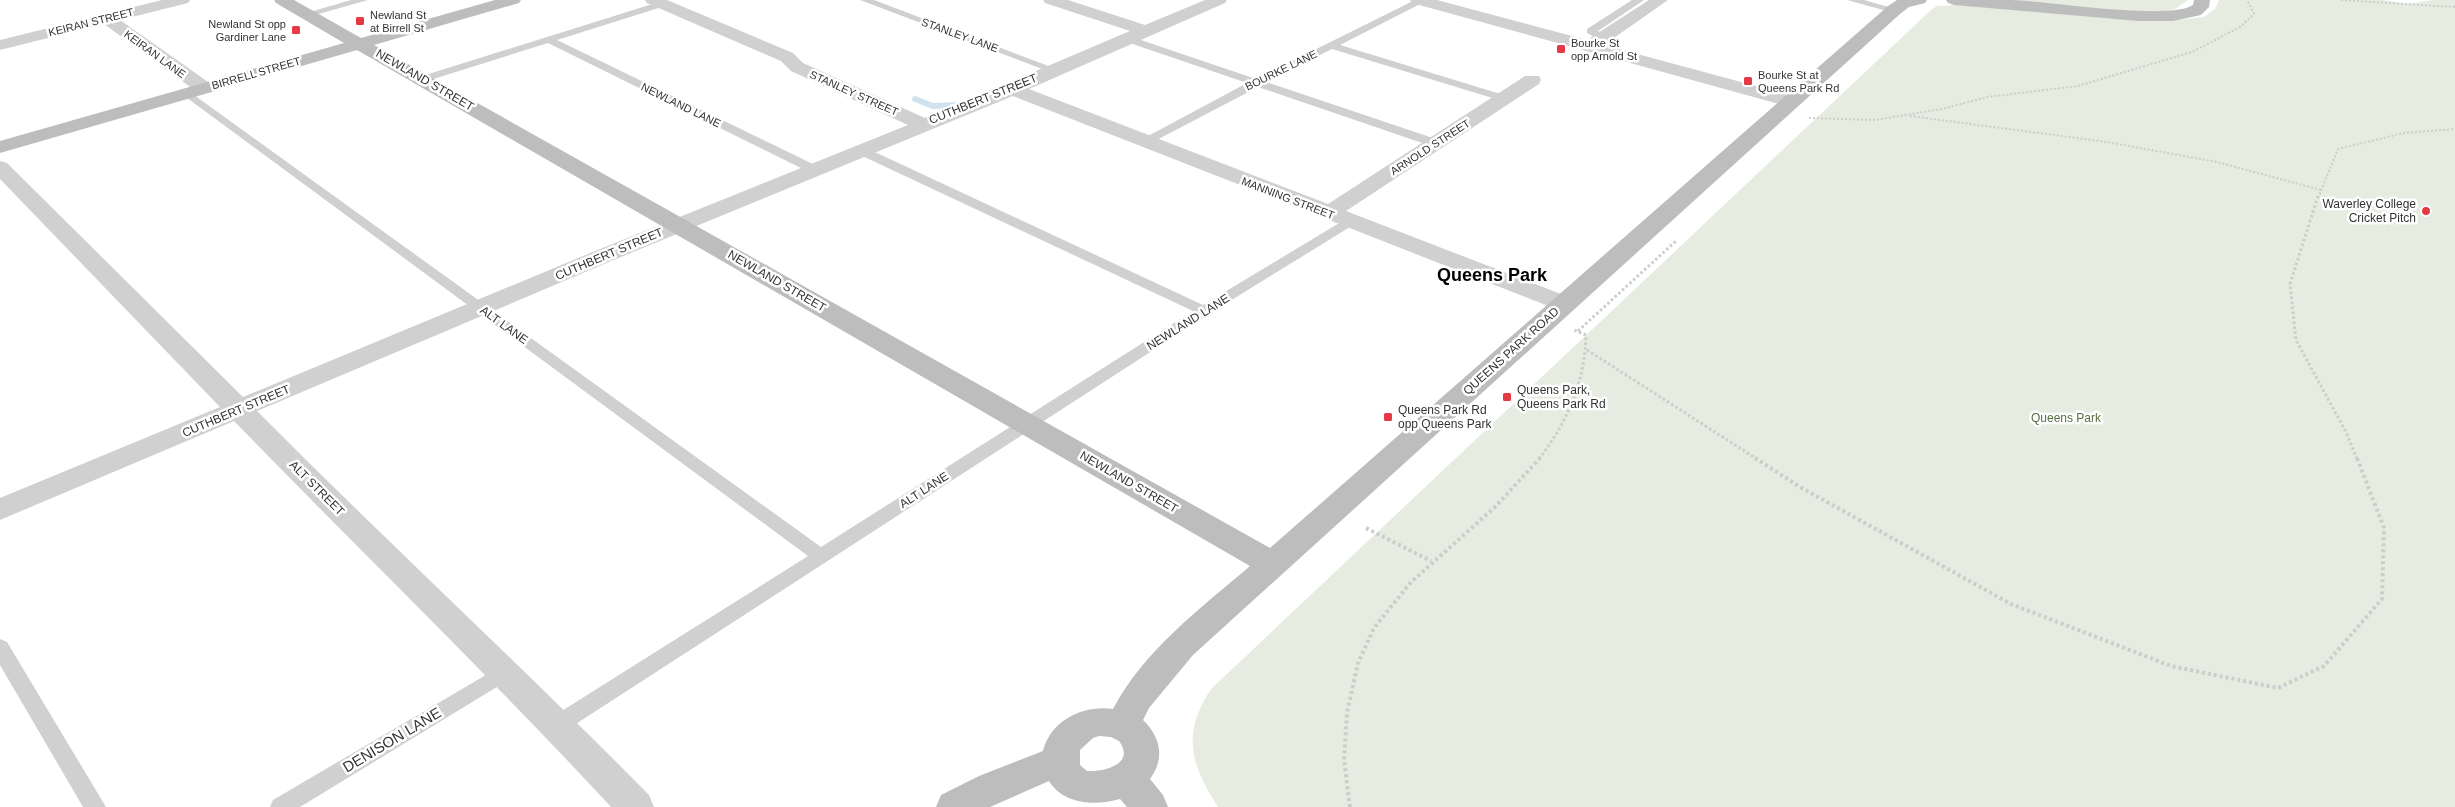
<svg xmlns="http://www.w3.org/2000/svg" width="2455" height="807" font-family="Arial,sans-serif">
<style>
.green{fill:#e6ecdf}
.lines{fill:none;stroke-linecap:round;stroke-linejoin:round}
.stream{stroke:#cfe2ee;stroke-width:6}
.path-far2{stroke:#cdcdcd;stroke-width:2;stroke-dasharray:2 2;stroke-linecap:butt}
.path-far1{stroke:#cdcdcd;stroke-width:3;stroke-dasharray:2.5 2.5;stroke-linecap:butt}
.path{stroke:#cdcdcd;stroke-width:4;stroke-dasharray:3 3;stroke-linecap:butt}
.lane{fill:#d0d0d0;fill-rule:evenodd}
.street{fill:#d0d0d0;fill-rule:evenodd}
.secondary{fill:#bdbdbd;fill-rule:evenodd}
.poi-dot{fill:#e63946;stroke:#fff;stroke-width:2}
.labels{text-anchor:middle;stroke-width:5;stroke-linejoin:round;paint-order:stroke}
.far-poi-label{font-size:11px;fill:#333;stroke:#fff;text-anchor:start}
.far-street-label{font-size:11px;fill:#333;stroke:#fff}
.street-label{font-size:12px;fill:#333;stroke:#fff}
.poi-label{font-size:12px;fill:#333;stroke:#fff;text-anchor:start}
.park-label{font-size:12px;fill:#56703f;stroke:#fff}
.near-street-label{font-size:15px;fill:#333;stroke:#fff}
.district-label{font-size:18px;font-weight:bold;fill:#000;stroke:#fff}
</style>
<rect width="100%" height="100%" fill="#fff"/>
<g class="green">
<polygon points="1994,0 2187,0 2187,1 2175,9 2164,12 2130,12"/>
<path d="M 2219,0 L 2383,0 L 2406,4 L 2433,0 L 2455,0 L 2455,807 L 1218,807 C 1191,764 1181,735 1211,689 L 1932,9 L 1937,6 L 1957,5 L 2116,19 L 2167,21 L 2204,17 L 2215,9 Z"/>
</g>
<g class="lines">
<polyline class="stream" points="915,99 933,106 958,105"/>
<g class="path-far2">
<polyline points="2341,0 2455,7"/>
<polyline points="1910,116 2107,142 2217,162 2321,190"/>
<polyline points="1809,118 1875,120 1942,109 1987,97 2078,86 2192,52 2240,27 2254,14 2247,0"/>
<polyline points="2318,198 2338,149 2404,133 2455,129"/>
</g>
<g class="path-far1">
<polyline points="2318,196 2290,284 2296,340 2347,434 2357,459"/>
<polyline points="1578,331 1677,240"/>
<polyline points="1587,350 1757,459"/>
<path d="M 1539,459 C 1567,422 1585,382 1586,335 L 1574,330"/>
</g>
<g class="path">
<polyline points="1755,458 1800,487 2011,604 2171,666 2278,688 2324,666 2382,599 2384,528 2357,458"/>
<polyline points="1366,528 1431,561"/>
<polyline points="1350,807 1344,760 1347,713 1358,663 1374,628 1411,582 1495,507 1540,458"/>
</g>
<g class="lane">
<polygon points="351,0 368,0 308,17 303,14"/>
<polygon points="860,0 874,0 1059,70 1058,72 1050,72"/>
<polygon points="1415,0 1426,1 1340,45 1507,96 1507,100 1499,100 1332,49 1266,82 1439,140 1441,143 1439,146 1431,146 1258,87 1147,145 1143,146 1137,142 1247,83 1121,40 1121,36 1129,36 1256,79"/>
<polygon points="1632,0 1644,0 1598,31 1606,35 1606,39 1598,39 1587,33 1587,29"/>
<polygon points="1847,0 1864,0 1899,10 1894,13"/>
<polygon points="662,1 665,2 665,6 557,40 817,166 819,169 817,172 809,172 548,43 427,81 423,82 418,79 419,77"/>
<polygon points="187,90 821,547 1193,311 856,153 854,150 856,147 864,147 1203,305 1346,219 1351,218 1358,222 1209,314 565,731 557,734 549,731 546,725 549,719 808,556 183,95 181,93"/>
<polygon points="0,639 7,642 106,807 83,807 0,665"/>
<polygon points="503,665 510,667 513,673 510,679 300,807 270,807 273,800"/>
</g>
<g class="street">
<polygon points="162,0 190,0 188,3 120,20 211,84 213,88 211,92 197,92 104,24 0,50 0,40"/>
<path d="M 645,0 L 667,0 L 793,53 L 803,63 L 925,118 L 1130,31 L 1045,3 L 1043,0 L 1068,0 L 1145,25 L 1205,0 L 1227,0 L 1225,3 L 1029,89 L 1328,204 L 1525,76 L 1539,76 L 1541,80 L 1539,84 L 1346,211 L 1574,299 L 1577,304 L 1574,309 L 1565,311 L 1556,309 L 1013,96 L 616,259 L 257,411 C 386,541 521,665 649,795 L 654,807 L 611,807 C 489,675 359,550 234,421 L 0,520 L 0,498 L 220,407 L 0,179 L 0,161 L 7,163 L 243,397 L 600,249 L 908,125 L 791,71 L 781,61 L 647,3 Z"/>
<polygon points="1410,0 1437,0 1587,40 1649,0 1668,0 1604,45 1797,97 1800,101 1797,105 1783,105 1412,3"/>
</g>
<g class="secondary">
<path d="M 274,0 L 294,0 L 361,38 L 495,0 L 521,0 L 519,3 L 374,45 L 1270,548 L 1888,6 L 1897,0 L 1927,0 L 1925,3 L 1909,7 L 1900,14 L 1193,655 L 1149,708 L 1143,720 C 1161,737 1165,759 1150,779 L 1163,795 L 1168,807 L 1127,807 L 1120,799 C 1096,806 1064,805 1049,781 L 990,807 L 936,807 L 941,795 L 979,776 L 1043,751 C 1051,720 1083,705 1113,709 C 1144,650 1201,608 1250,566 L 357,50 L 0,153 L 0,141 L 344,43 L 276,3 ZM 1099,736 L 1111,737 L 1119,741 C 1136,764 1104,772 1087,771 L 1080,765 L 1080,750 L 1093,738 Z"/>
<path d="M 1946,0 C 1967,0 1989,0 2011,0 C 2047,1 2168,21 2193,5 L 2194,0 L 2210,0 L 2209,7 L 2201,15 L 2173,21 L 2138,21 L 1954,5 L 1948,3 Z"/>
</g>
</g>
<g class="poi-dot">
<rect x="355" y="16" width="10" height="10" rx="2.5"/>
<rect x="291" y="25" width="10" height="10" rx="2.5"/>
<rect x="1556" y="44" width="10" height="10" rx="2.5"/>
<rect x="1743" y="76" width="10" height="10" rx="2.5"/>
<circle cx="2426" cy="211" r="5"/>
<rect x="1502" y="392" width="10" height="10" rx="2.5"/>
<rect x="1383" y="412" width="10" height="10" rx="2.5"/>
</g>
<g class="labels">
<g class="far-poi-label">
<text x="370" y="19">Newland St<tspan x="370" dy="13">at Birrell St</tspan></text>
<text x="286" y="28" text-anchor="end">Newland St opp<tspan x="286" dy="13">Gardiner Lane</tspan></text>
<text x="1571" y="47">Bourke St<tspan x="1571" dy="13">opp Arnold St</tspan></text>
<text x="1758" y="79">Bourke St at<tspan x="1758" dy="13">Queens Park Rd</tspan></text>
</g>
<g class="far-street-label">
<text transform="translate(91 22) rotate(-14)" y="4">KEIRAN STREET</text>
<text transform="translate(960 35) rotate(20)" y="4">STANLEY LANE</text>
<text transform="translate(155 54) rotate(36)" y="4">KEIRAN LANE</text>
<text transform="translate(1281 70) rotate(-26)" y="4">BOURKE LANE</text>
<text transform="translate(256 73) rotate(-16)" y="4">BIRRELL STREET</text>
<text transform="translate(854 93) rotate(24)" y="4">STANLEY STREET</text>
<text transform="translate(681 105) rotate(26)" y="4">NEWLAND LANE</text>
<text transform="translate(1430 147) rotate(-33)" y="4">ARNOLD STREET</text>
<text transform="translate(1288 198) rotate(21)" y="4">MANNING STREET</text>
</g>
<g class="street-label">
<text transform="translate(425 80) rotate(30)" y="4">NEWLAND STREET</text>
<text transform="translate(983 99) rotate(-22)" y="4">CUTHBERT STREET</text>
<text transform="translate(609 254) rotate(-23)" y="4">CUTHBERT STREET</text>
<text transform="translate(777 281) rotate(30)" y="4">NEWLAND STREET</text>
<text transform="translate(1188 322) rotate(-32)" y="4">NEWLAND LANE</text>
<text transform="translate(504 325) rotate(36)" y="4">ALT LANE</text>
<text transform="translate(1511 351) rotate(-42)" y="4">QUEENS PARK ROAD</text>
<text transform="translate(236 411) rotate(-23)" y="4">CUTHBERT STREET</text>
<text transform="translate(1129 482) rotate(30)" y="4">NEWLAND STREET</text>
<text transform="translate(317 488) rotate(45)" y="4">ALT STREET</text>
<text transform="translate(924 490) rotate(-33)" y="4">ALT LANE</text>
</g>
<g class="poi-label">
<text x="2416" y="208" text-anchor="end">Waverley College<tspan x="2416" dy="14">Cricket Pitch</tspan></text>
<text x="1517" y="394">Queens Park,<tspan x="1517" dy="14">Queens Park Rd</tspan></text>
<text x="1398" y="414">Queens Park Rd<tspan x="1398" dy="14">opp Queens Park</tspan></text>
</g>
<g class="park-label">
<text x="2066" y="422">Queens Park</text>
</g>
<g class="near-street-label">
<text transform="translate(392 740) rotate(-31)" y="5">DENISON LANE</text>
</g>
<g class="district-label">
<text x="1492" y="281">Queens Park</text>
</g>
</g>
</svg>
